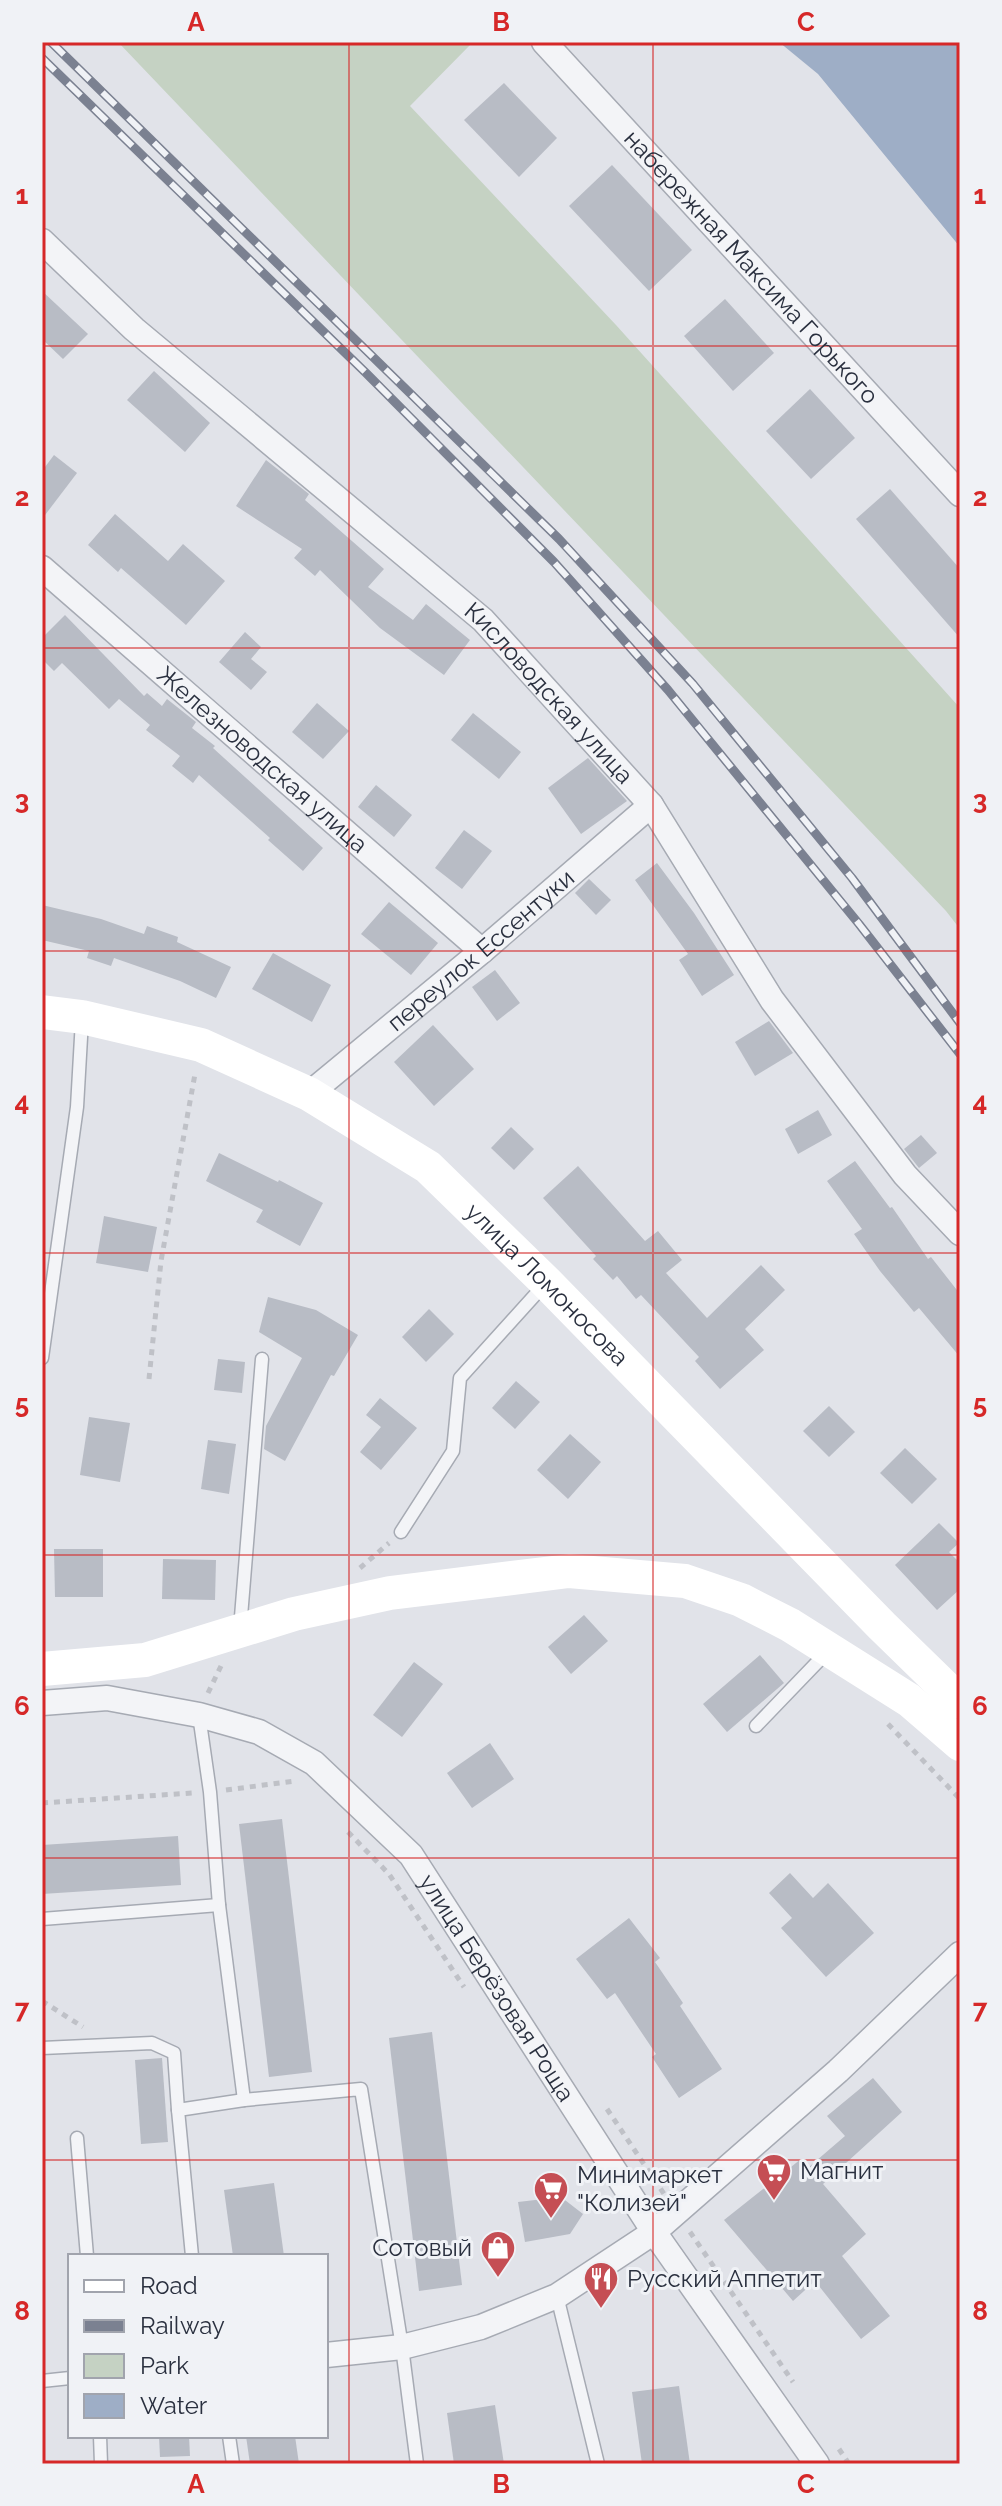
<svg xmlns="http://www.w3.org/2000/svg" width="1002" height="2506" font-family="Raleway,sans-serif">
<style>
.green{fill:#c5d2c3}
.water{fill:#9eaec6}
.building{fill:#b8bcc5}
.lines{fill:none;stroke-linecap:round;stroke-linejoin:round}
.lane-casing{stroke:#a6aab3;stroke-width:15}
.street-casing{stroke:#a6aab3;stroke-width:27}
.path{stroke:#bfc1c7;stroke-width:5;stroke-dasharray:6 6;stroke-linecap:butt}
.lane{stroke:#f3f4f7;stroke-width:12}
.street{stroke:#f3f4f7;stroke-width:24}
.secondary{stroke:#fff;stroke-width:34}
.rail-casing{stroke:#7b8191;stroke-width:9}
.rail{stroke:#f0f2f6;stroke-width:6;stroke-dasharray:18;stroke-linecap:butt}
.grid{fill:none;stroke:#d62828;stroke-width:2;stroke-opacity:0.55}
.labels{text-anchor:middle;stroke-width:6;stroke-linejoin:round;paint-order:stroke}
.street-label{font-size:24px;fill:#2a303f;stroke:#f0f2f6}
.poi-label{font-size:24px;fill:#2a303f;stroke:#f0f2f6;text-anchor:start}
.neatline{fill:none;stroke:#d62828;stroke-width:3}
.grid-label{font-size:26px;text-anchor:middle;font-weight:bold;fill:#d62828}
</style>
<rect width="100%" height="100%" fill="#e1e3e9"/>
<polygon class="green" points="118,42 473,42 410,106 616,325 960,708 960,929 946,911"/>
<polygon class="water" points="779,42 960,42 960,247 818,74"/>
<g class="building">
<polygon points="504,83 557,138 519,177 464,120"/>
<polygon points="612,165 692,250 649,291 569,206"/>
<polygon points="42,291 88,334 63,359 42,339"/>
<polygon points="725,299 774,353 733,391 684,336"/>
<polygon points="154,371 210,423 185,452 127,400"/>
<polygon points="810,389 855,438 811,479 766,431"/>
<polygon points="54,455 77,473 42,519 42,471"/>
<polygon points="266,460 309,494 305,500 384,569 368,587 413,620 426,604 470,640 444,675 380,628 320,570 315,576 294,558 302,549 236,506"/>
<polygon points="890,489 960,569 960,638 856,519"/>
<polygon points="115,514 168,561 183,544 225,581 186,625 121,568 118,572 88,545"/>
<polygon points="65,615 144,696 147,693 162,706 167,699 196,722 192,728 215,746 213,748 323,848 303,871 268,840 270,838 199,775 193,783 172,766 180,756 146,730 150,725 119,699 109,709 62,663 54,671 42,659 42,638"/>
<polygon points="245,632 261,647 251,659 267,672 251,690 219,662"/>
<polygon points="317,703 349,731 323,759 292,732"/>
<polygon points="473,713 521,752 499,779 451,740"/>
<polygon points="588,758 627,801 581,834 548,788"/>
<polygon points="376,785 412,815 394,837 358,807"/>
<polygon points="464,830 492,851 462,889 435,868"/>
<polygon points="657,863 694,913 734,975 702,996 679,960 688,954 635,880"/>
<polygon points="589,879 611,900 596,915 575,893"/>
<polygon points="389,902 438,943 411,975 361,934"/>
<polygon points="42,905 101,919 144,934 147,926 178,937 177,942 231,967 216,998 180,981 114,958 111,966 87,958 89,951 42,940"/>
<polygon points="273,953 331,985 312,1022 252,989"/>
<polygon points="495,970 520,1003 497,1021 472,987"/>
<polygon points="769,1021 793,1053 755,1076 735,1042"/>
<polygon points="433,1025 474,1069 434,1106 394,1062"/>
<polygon points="818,1110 832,1135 798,1154 785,1129"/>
<polygon points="511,1127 534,1149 514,1170 491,1148"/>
<polygon points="921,1135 937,1153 919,1168 904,1149"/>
<polygon points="219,1153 278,1182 279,1180 323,1203 300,1246 256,1222 263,1210 206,1181"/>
<polygon points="855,1161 890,1208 892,1207 928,1259 931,1257 960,1294 960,1357 919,1308 914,1312 880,1271 854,1234 862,1229 827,1181"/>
<polygon points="578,1166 645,1241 658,1231 682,1260 666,1273 707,1318 761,1265 785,1290 745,1329 764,1350 720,1389 695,1361 699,1357 641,1295 636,1299 617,1276 613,1280 593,1259 596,1256 543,1198"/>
<polygon points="104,1216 157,1227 148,1272 96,1263"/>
<polygon points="268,1297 316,1310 358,1335 334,1376 331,1375 285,1461 264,1449 266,1426 302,1358 259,1332"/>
<polygon points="429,1309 454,1334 426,1362 402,1337"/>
<polygon points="218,1359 245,1362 242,1393 214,1390"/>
<polygon points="516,1381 540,1402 515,1429 492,1408"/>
<polygon points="380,1398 417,1428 381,1470 360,1452 381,1427 366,1415"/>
<polygon points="829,1406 855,1432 829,1457 803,1431"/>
<polygon points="89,1417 130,1423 120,1482 80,1475"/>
<polygon points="570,1434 601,1462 568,1499 537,1470"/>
<polygon points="208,1440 236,1444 229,1494 201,1489"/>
<polygon points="905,1448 937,1479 912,1504 880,1473"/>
<polygon points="939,1523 959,1543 949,1552 960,1563 960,1589 937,1610 895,1565"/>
<polygon points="54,1549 103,1549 103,1597 55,1597"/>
<polygon points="163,1559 216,1560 215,1600 162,1599"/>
<polygon points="584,1615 608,1641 571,1674 548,1647"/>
<polygon points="760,1655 784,1683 727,1732 703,1704"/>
<polygon points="414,1662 443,1684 402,1737 373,1715"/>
<polygon points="490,1743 514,1779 472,1808 447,1773"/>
<polygon points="282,1819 312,2072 269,2077 239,1824"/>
<polygon points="178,1836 181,1885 42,1894 42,1845"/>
<polygon points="790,1873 813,1898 828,1883 874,1933 826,1977 781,1928 792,1918 769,1893"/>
<polygon points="629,1918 660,1958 655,1962 683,2003 680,2006 722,2069 679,2098 652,2057 656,2054 615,1993 607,1999 576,1959"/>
<polygon points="432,2032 462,2285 419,2291 389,2038"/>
<polygon points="162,2058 168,2142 141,2144 135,2060"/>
<polygon points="873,2078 902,2112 823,2184 866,2234 842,2256 890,2316 861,2339 815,2281 793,2301 724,2220 801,2159 809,2167 845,2136 827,2116"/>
<polygon points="274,2183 284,2256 233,2256 224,2190"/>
<polygon points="561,2197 583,2214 570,2234 525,2242 518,2202"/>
<polygon points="679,2386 690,2464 642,2464 632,2392"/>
<polygon points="495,2405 504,2464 454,2464 447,2413"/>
<polygon points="159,2436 189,2436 190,2456 160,2457"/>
<polygon points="246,2436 295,2436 299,2464 250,2464"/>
</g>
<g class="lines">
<defs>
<g id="lane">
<polyline points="42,1358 77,1107 82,1020"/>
<polyline points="401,1532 453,1451 460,1378 544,1285"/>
<polyline points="240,1629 262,1359"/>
<polyline points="199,1715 210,1792 219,1905 244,2100"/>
<polyline points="756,1726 829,1650"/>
<polyline points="42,1919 219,1905"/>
<polyline points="42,2048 152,2043 174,2053 178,2110"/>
<polyline points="77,2138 87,2256"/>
<polyline points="192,2256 178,2110 244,2100 361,2089 402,2347 417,2464"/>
<polyline points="557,2296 598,2464"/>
<polyline points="42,2381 70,2378"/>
<polyline points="100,2436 101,2464"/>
<polyline points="229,2436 233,2464"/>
</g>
<g id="street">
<path id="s1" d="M 544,42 L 960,494"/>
<path id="s2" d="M 42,241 L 134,329 L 483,620 L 651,805 L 772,1000 L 905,1175 L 960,1233"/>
<path id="s3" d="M 42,568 L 482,951"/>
<path id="s4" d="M 309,1094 L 482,951 L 651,805"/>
<path id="s5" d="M 42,1703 L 107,1698 L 199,1715 L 259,1732 L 314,1763 L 411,1855 L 654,2232 L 817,2464"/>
<polyline points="326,2355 402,2347 481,2327 557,2296 654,2232 838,2071 960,1954"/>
</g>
</defs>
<use href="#lane" class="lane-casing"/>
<use href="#street" class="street-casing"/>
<g class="path">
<polyline points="149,1379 161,1261 195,1074"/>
<polyline points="360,1568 389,1543"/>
<polyline points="208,1693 221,1666"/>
<polyline points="888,1724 960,1799"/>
<polyline points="226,1790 295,1781"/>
<polyline points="42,1803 192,1793"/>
<polyline points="348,1832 389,1874 464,1987"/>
<polyline points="42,2001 83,2027"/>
<polyline points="607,2109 664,2194"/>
<polyline points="690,2232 793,2382"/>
<polyline points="839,2449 849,2464"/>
</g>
<use href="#lane" class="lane"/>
<use href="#street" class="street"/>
<g class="secondary">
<path id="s6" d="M 42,1012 L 82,1017 L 201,1045 L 309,1094 L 428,1167 L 546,1282 L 882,1626 L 960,1702"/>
<polyline points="42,1669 145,1660 294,1614 390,1593 569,1571 685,1581 741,1600 790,1625 909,1700 960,1744"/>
</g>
<defs>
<g id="rail">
<polyline points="51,42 559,539 693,684 852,878 960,1023"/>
<polyline points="42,58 366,373 554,562 668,690 859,924 960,1054"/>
</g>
</defs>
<use href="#rail" class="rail-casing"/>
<use href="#rail" class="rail"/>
</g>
<path class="grid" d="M 349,42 L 349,2464M 653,42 L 653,2464M 42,346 L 960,346M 42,648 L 960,648M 42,951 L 960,951M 42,1253 L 960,1253M 42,1555 L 960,1555M 42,1858 L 960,1858M 42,2160 L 960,2160"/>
<defs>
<symbol id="supermarket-pin" viewBox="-11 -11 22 30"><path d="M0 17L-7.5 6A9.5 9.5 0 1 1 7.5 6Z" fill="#c54e54" stroke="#f0f2f6"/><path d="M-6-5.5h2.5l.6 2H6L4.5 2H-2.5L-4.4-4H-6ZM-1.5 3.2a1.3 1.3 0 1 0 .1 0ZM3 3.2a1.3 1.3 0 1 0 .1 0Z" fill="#fff"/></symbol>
<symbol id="shop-pin" viewBox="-11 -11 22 30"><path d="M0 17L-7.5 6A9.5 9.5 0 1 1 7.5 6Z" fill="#c54e54" stroke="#f0f2f6"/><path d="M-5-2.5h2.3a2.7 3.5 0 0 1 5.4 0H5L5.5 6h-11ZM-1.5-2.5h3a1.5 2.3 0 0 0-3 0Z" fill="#fff"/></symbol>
<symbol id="restaurant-pin" viewBox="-11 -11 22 30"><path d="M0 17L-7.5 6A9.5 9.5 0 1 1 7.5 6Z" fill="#c54e54" stroke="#f0f2f6"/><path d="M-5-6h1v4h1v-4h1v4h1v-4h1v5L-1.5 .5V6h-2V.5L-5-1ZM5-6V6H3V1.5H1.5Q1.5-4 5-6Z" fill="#fff"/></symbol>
</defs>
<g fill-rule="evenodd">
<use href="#supermarket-pin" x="754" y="2151" width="40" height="54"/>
<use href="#supermarket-pin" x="531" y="2169" width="40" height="54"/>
<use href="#shop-pin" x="478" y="2228" width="40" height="54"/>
<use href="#restaurant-pin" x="581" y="2259" width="40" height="54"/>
</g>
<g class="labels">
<g class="street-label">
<text dy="8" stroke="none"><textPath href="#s1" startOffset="306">набережная Максима Горького</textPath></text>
<text dy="8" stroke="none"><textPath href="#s2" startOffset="680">Кисловодская улица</textPath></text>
<text dy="8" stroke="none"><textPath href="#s3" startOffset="292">Железноводская улица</textPath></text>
<text dy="8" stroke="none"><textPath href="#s4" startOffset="224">переулок Ессентуки</textPath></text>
<text dy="8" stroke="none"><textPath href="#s6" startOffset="588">улица Ломоносова</textPath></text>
<text dy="8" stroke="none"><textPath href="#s5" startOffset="576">улица Берёзовая Роща</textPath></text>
</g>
<g class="poi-label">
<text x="800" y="2179">Магнит</text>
<text x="577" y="2183">Минимаркет<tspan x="577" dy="28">"Колизей"</tspan></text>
<text x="472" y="2256" text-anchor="end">Сотовый</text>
<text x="627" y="2287">Русский Аппетит</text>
</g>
</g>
<rect width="1002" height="2506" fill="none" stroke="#f0f2f6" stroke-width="88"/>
<rect x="68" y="2254" width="260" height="184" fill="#f0f2f6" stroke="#a1a4ad" stroke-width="2"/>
<rect x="84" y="2280" width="40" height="12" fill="#ffffff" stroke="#a1a4ad" stroke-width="2"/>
<text x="140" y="2294" font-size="24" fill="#2a303f">Road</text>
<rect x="84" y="2320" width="40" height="12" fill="#7b8191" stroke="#a1a4ad" stroke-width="2"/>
<text x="140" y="2334" font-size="24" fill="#2a303f">Railway</text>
<rect x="84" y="2354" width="40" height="24" fill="#c5d2c3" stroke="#a1a4ad" stroke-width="2"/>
<text x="140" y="2374" font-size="24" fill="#2a303f">Park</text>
<rect x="84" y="2394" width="40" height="24" fill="#9eaec6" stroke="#a1a4ad" stroke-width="2"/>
<text x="140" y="2414" font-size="24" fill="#2a303f">Water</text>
<rect x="44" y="44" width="914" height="2418" class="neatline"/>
<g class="grid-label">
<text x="196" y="31">A</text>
<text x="501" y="31">B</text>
<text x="806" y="31">C</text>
<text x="22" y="204">1</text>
<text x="980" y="204">1</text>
<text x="22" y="506">2</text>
<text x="980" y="506">2</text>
<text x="22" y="809">3</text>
<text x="980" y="809">3</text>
<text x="22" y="1111">4</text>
<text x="980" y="1111">4</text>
<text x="22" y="1413">5</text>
<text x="980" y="1413">5</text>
<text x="22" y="1715">6</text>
<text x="980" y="1715">6</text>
<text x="22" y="2018">7</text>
<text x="980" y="2018">7</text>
<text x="22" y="2320">8</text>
<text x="980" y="2320">8</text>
<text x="196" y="2493">A</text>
<text x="501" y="2493">B</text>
<text x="806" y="2493">C</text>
</g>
</svg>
